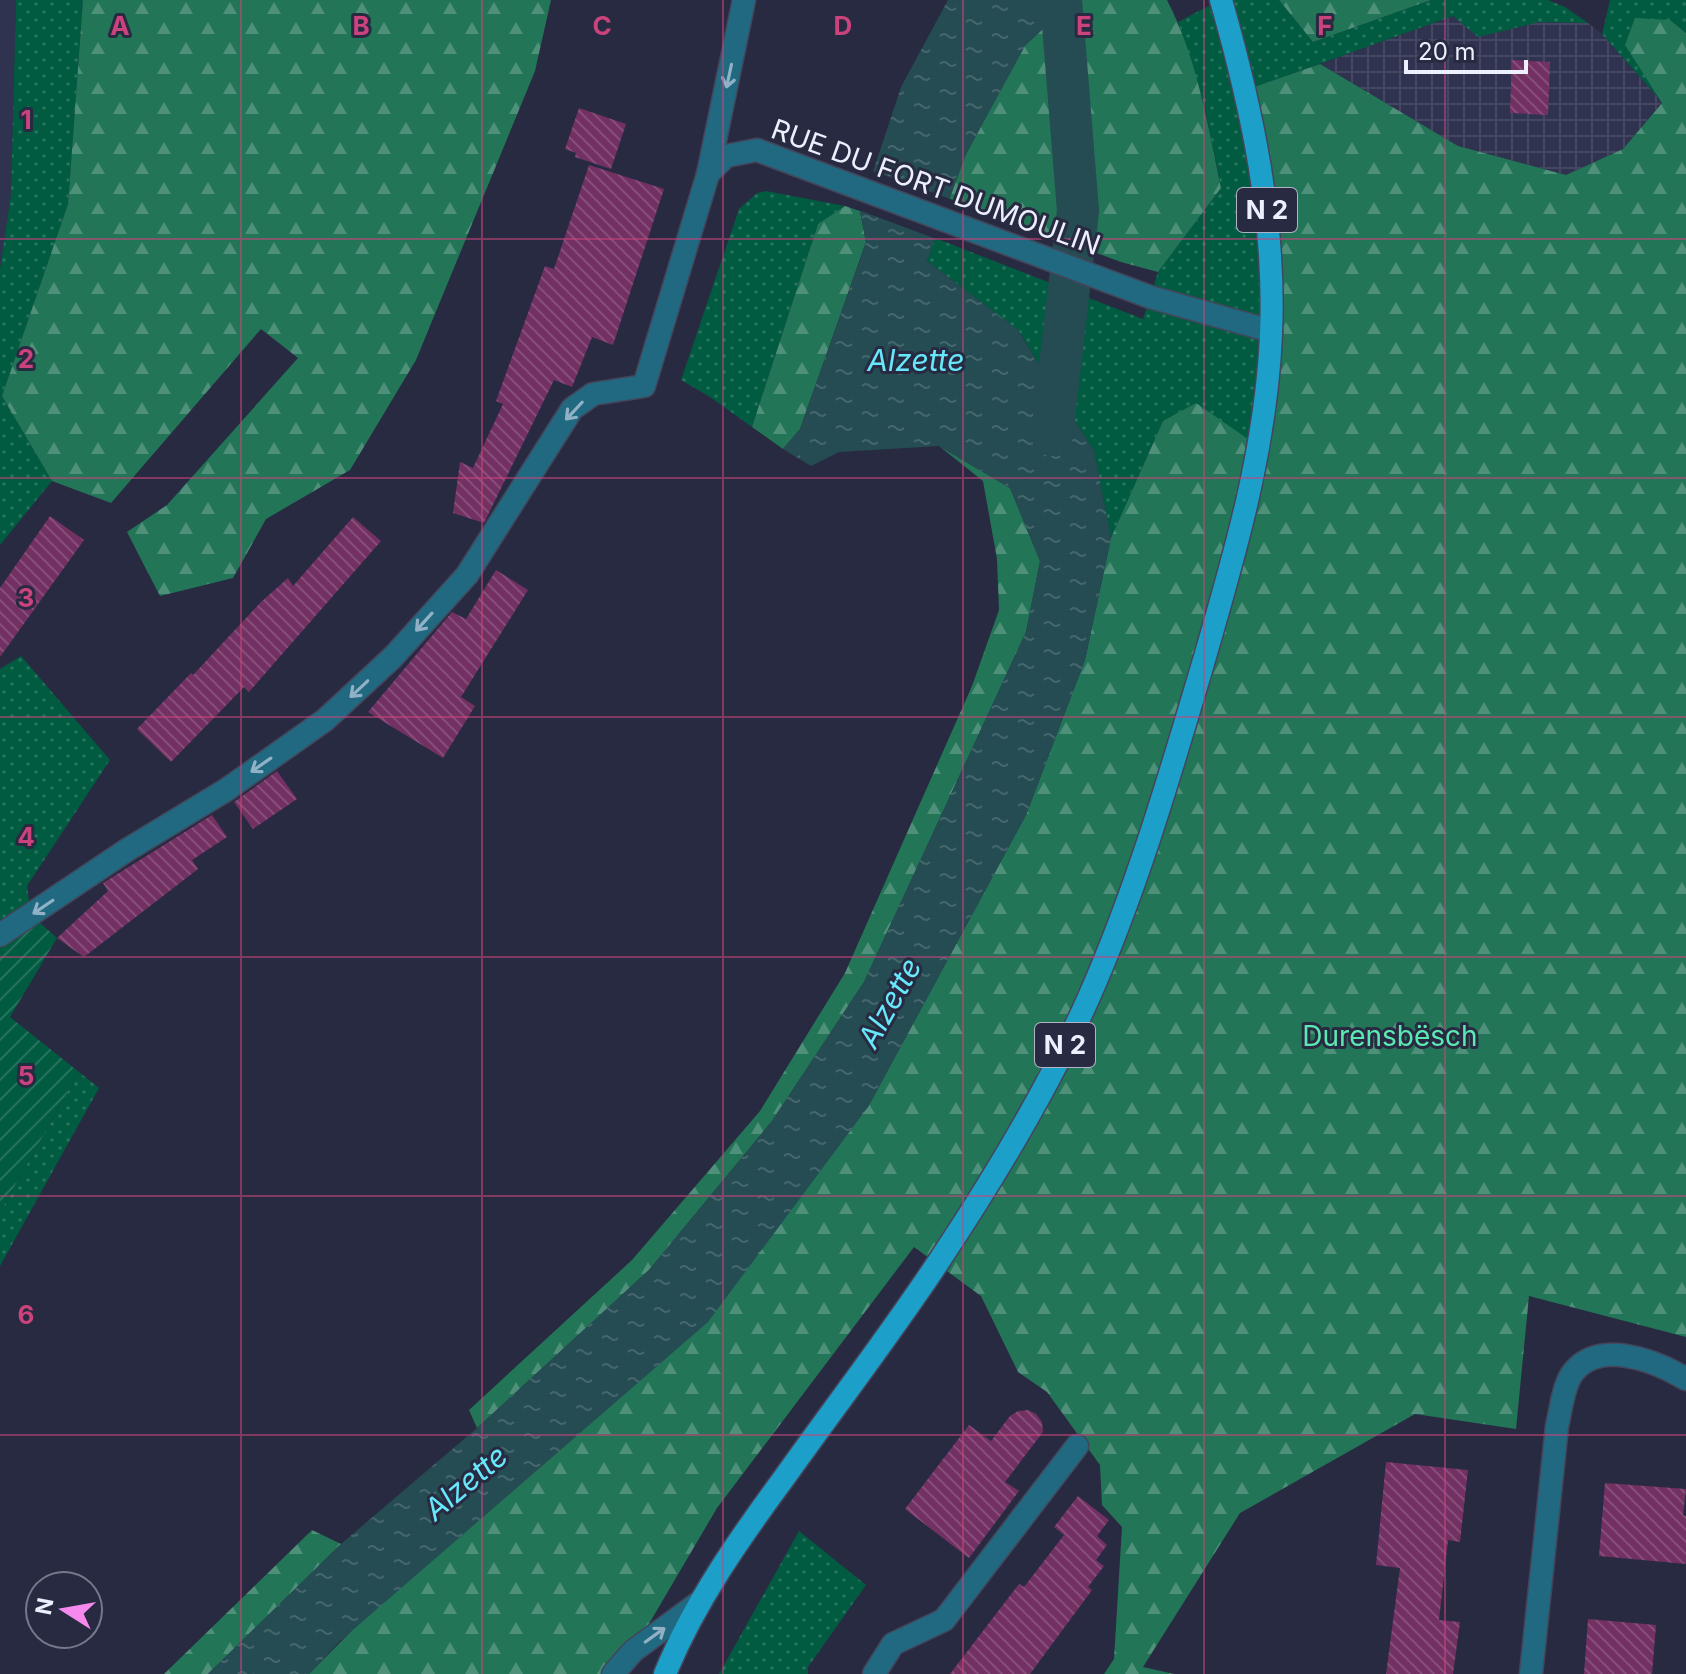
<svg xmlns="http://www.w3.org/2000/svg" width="1686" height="1674" font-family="Inter,sans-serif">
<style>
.built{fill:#303350}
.industrial{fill:url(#industrial-grid)}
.grass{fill:url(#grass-dots)}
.forest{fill:url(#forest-firs)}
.garden{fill:url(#garden-furrows)}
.water{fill:url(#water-ripples)}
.pier{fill:#282a41}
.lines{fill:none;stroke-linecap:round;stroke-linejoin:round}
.canal{stroke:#244c52;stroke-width:42}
.building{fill:url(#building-back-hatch)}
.pedestrian-casing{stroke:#43465b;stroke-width:25}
.minor-casing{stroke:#43465b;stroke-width:25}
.primary-casing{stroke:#43465b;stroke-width:25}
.pedestrian{stroke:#216881;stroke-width:22}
.minor{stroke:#216881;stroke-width:22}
.primary{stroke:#1c9fc8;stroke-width:22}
.oneway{stroke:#91b2c6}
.grid{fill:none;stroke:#ca437c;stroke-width:2;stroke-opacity:0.55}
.labels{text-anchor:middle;stroke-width:6;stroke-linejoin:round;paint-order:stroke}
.shield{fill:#282a41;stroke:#b1b4c5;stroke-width:2}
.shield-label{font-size:26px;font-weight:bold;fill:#eceffe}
.street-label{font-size:28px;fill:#eceffe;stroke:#282a41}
.park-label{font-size:28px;fill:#5be9b3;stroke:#282a41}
.water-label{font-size:30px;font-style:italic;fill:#67e8fa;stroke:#282a41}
.grid-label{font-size:26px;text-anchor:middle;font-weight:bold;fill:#ca437c;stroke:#282a41;stroke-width:6;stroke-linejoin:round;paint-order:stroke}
</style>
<defs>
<pattern id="industrial-grid" width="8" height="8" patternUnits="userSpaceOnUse" patternTransform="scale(2)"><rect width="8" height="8" fill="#303350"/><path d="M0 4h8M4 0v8" fill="none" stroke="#444762"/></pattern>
<pattern id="grass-dots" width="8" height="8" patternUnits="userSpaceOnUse" patternTransform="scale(2)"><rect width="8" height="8" fill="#005b40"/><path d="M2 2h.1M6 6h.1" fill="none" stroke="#25735d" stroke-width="1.8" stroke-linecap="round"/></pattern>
<pattern id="forest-firs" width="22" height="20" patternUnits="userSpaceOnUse" patternTransform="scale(2)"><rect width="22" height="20" fill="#237557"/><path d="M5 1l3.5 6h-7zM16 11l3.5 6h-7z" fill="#4e9079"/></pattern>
<pattern id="garden-furrows" width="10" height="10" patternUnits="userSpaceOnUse" patternTransform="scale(2)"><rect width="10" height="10" fill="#005b40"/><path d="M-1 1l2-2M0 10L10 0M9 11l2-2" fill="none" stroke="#25735d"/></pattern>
<pattern id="water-ripples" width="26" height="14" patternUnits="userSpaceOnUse" patternTransform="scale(2)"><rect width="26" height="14" fill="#244c52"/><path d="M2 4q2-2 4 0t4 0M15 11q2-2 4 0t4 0" fill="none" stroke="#44666c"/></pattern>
<pattern id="building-back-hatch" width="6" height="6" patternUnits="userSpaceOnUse" patternTransform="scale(2)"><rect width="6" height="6" fill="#733062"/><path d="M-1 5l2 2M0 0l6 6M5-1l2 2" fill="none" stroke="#874e7a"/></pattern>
</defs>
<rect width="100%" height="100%" fill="#282a41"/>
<polygon class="built" points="0,0 16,0 11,194 0,269"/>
<polygon class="industrial" points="1453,16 1478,36 1539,22 1588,23 1602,34 1662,102 1623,149 1566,175 1458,146 1320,64"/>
<g class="grass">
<polygon points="16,0 83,0 68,204 2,396 52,481 0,545 0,269 11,194"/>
<polygon points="1220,0 1279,0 1313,42 1431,0 1548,0 1565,7 1588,23 1539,22 1478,37 1453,16 1247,90 1268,215 1259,446 1163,421 1111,538 1094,451 1018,330 927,261 935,238 1143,319 1158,272 1221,188 1204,104 1178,22"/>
<polygon points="1610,0 1686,0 1686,33 1670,20 1662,102 1602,34"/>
<polygon points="766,191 845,206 818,224 752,427 710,397 681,380 739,209 757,193"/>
<polygon points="21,656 110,760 27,886 31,915 0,935 0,669"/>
<polygon points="79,1072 99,1088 0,1266 0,1212"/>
<polygon points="799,1531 866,1585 808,1667 808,1674 719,1674"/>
</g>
<g class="forest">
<polygon points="83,0 551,0 535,71 416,360 350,470 266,519 233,578 160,596 127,532 167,505 298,358 261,329 111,503 52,481 2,396 68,204"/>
<path d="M 1074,0 L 1167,0 C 1197,58 1208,125 1221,188 L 1158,272 L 1121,262 L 949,199 L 966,154 L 1025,45 Z"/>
<polygon points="1279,0 1431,0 1313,42"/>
<polygon points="1635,18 1670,20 1686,33 1686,1337 1529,1296 1516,1429 1415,1414 1240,1513 1143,1667 1174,1674 1104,1674 1114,1659 1122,1527 1102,1505 1100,1465 1047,1392 1018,1372 981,1296 914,1247 717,1508 633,1651 613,1674 309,1674 868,1107 1026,815 1085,660 1111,538 1163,421 1196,403 1258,446 1271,331 1246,90 1320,64 1458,146 1566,175 1623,149 1662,103 1625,45"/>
<polygon points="845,206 860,211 866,242 800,429 783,449 752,427 818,224"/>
<polygon points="939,446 1010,488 1040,561 1026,632 864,982 772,1121 649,1270 477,1428 469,1410 632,1260 760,1111 845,973 972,686 999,610 997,559 983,481"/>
<polygon points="312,1530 341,1544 208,1674 164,1674"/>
</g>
<polygon class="garden" points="31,915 57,938 10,1017 79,1072 0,1212 0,935"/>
<polygon class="water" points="948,0 1074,0 1025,46 966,154 927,261 1017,329 1094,451 1111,538 1085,660 1026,815 868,1107 708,1322 339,1642 309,1674 208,1674 341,1544 477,1428 649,1270 772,1121 864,982 1026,632 1040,561 1010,488 939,446 839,452 811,466 783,449 800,429 866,243 860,211 901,87"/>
<polygon class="pier" points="870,170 953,200 939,240 856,209"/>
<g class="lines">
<polyline class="canal" points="1052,435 1078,211 1061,0"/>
</g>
<g class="building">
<polygon points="1512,60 1550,62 1548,115 1510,113"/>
<polygon points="579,108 626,124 611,169 575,157 576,153 565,149"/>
<polygon points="589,165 664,189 613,345 592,337 572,387 554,380 484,523 453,513 460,462 473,468 503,404 496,401 545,266 554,269"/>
<polygon points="50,516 84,540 0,657 0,588"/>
<polygon points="353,517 381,541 249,692 244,687 171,762 137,729 191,673 193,675 261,602 288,578 293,586"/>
<polygon points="496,570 528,590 461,697 475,706 443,758 368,712 452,612 466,619"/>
<polygon points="277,771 297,799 253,829 234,802"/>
<polygon points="212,815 227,837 192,860 198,869 84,957 57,938 108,891 103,883"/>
<polygon points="1028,1410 1036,1414 1042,1422 1043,1432 1005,1482 1019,1491 969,1558 905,1509 969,1425 991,1441 1010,1416 1018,1411"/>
<polygon points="1386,1462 1468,1470 1460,1542 1448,1540 1439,1620 1460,1622 1453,1674 1386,1674 1400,1568 1376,1565"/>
<polygon points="1605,1483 1686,1489 1683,1515 1686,1516 1686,1564 1599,1556"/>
<polygon points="1078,1496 1109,1520 1097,1536 1107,1545 1096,1560 1104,1566 1088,1587 1092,1590 1030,1674 950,1674 1019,1584 1024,1587 1064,1535 1054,1527"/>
<polygon points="1588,1619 1656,1625 1652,1674 1584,1674"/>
</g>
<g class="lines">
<defs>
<polyline id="pedestrian" points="708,174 744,0"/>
<g id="minor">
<polyline points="0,935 127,850 226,790 325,720 393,657 467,575 572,409 593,394 644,386 708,174 726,156 757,150 1150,297 1271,331"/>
<polyline points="613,1674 633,1651 701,1601"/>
<polyline points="874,1674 893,1644 944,1620 1077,1446"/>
<path d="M 1531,1674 L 1557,1426 C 1561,1410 1562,1392 1570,1377 C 1595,1336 1656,1361 1686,1379"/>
</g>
<path id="primary" d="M 665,1674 C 694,1603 739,1539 784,1478 C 836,1405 890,1335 939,1261 C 995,1177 1048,1089 1089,997 C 1136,891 1169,778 1202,667 C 1234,557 1266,450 1271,335 C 1276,220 1252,109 1221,0"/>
</defs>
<use href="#pedestrian" class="pedestrian-casing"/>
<use href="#minor" class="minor-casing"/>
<use href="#primary" class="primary-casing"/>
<use href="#pedestrian" class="pedestrian"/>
<use href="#minor" class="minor"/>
<use href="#primary" class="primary"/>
</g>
<defs><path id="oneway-shaft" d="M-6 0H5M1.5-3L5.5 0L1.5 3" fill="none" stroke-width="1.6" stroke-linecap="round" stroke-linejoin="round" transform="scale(2)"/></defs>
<g class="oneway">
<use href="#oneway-shaft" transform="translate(729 76) rotate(102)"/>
<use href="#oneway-shaft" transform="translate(574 411) rotate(133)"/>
<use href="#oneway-shaft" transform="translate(424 622) rotate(132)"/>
<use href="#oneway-shaft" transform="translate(359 689) rotate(137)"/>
<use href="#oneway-shaft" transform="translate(261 765) rotate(145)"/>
<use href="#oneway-shaft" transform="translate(43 907) rotate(146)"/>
<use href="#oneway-shaft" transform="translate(655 1635) rotate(-36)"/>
</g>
<path class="grid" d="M 241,0 L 241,1674M 482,0 L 482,1674M 723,0 L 723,1674M 963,0 L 963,1674M 1204,0 L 1204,1674M 1445,0 L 1445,1674M 0,239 L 1686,239M 0,478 L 1686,478M 0,717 L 1686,717M 0,957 L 1686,957M 0,1196 L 1686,1196M 0,1435 L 1686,1435"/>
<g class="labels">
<g class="shield">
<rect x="1237" y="188" width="60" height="44" rx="6"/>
<rect x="1035" y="1023" width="60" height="44" rx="6"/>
</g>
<g class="shield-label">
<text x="1267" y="219">N 2</text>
<text x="1065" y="1054">N 2</text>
</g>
<g class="street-label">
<text transform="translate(936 187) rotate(20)" y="10">RUE DU FORT DUMOULIN</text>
</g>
<g class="park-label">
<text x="1390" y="1046">Durensbësch</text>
</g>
<g class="water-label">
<text x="916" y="371">Alzette</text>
<text transform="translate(890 1003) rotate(-61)" y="10">Alzette</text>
<text transform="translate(466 1483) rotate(-40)" y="10">Alzette</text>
</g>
</g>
<g class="grid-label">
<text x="120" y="35">A</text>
<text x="361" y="35">B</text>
<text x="602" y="35">C</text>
<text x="843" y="35">D</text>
<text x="1084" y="35">E</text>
<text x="1325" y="35">F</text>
<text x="26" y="129">1</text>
<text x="26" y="368">2</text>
<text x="26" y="607">3</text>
<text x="26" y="846">4</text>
<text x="26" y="1085">5</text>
<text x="26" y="1324">6</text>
</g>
<g transform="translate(64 1610) rotate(281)"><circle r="38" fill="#282a41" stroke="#76798d" stroke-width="2"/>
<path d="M0-6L14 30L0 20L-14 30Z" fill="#f589ee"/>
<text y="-12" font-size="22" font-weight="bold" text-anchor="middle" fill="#eceffe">N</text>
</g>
<path d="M1406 60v12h120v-12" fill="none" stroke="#eceffe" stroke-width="4"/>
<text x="1418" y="60" font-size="24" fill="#eceffe" stroke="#282a41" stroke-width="6" paint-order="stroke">20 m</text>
</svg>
